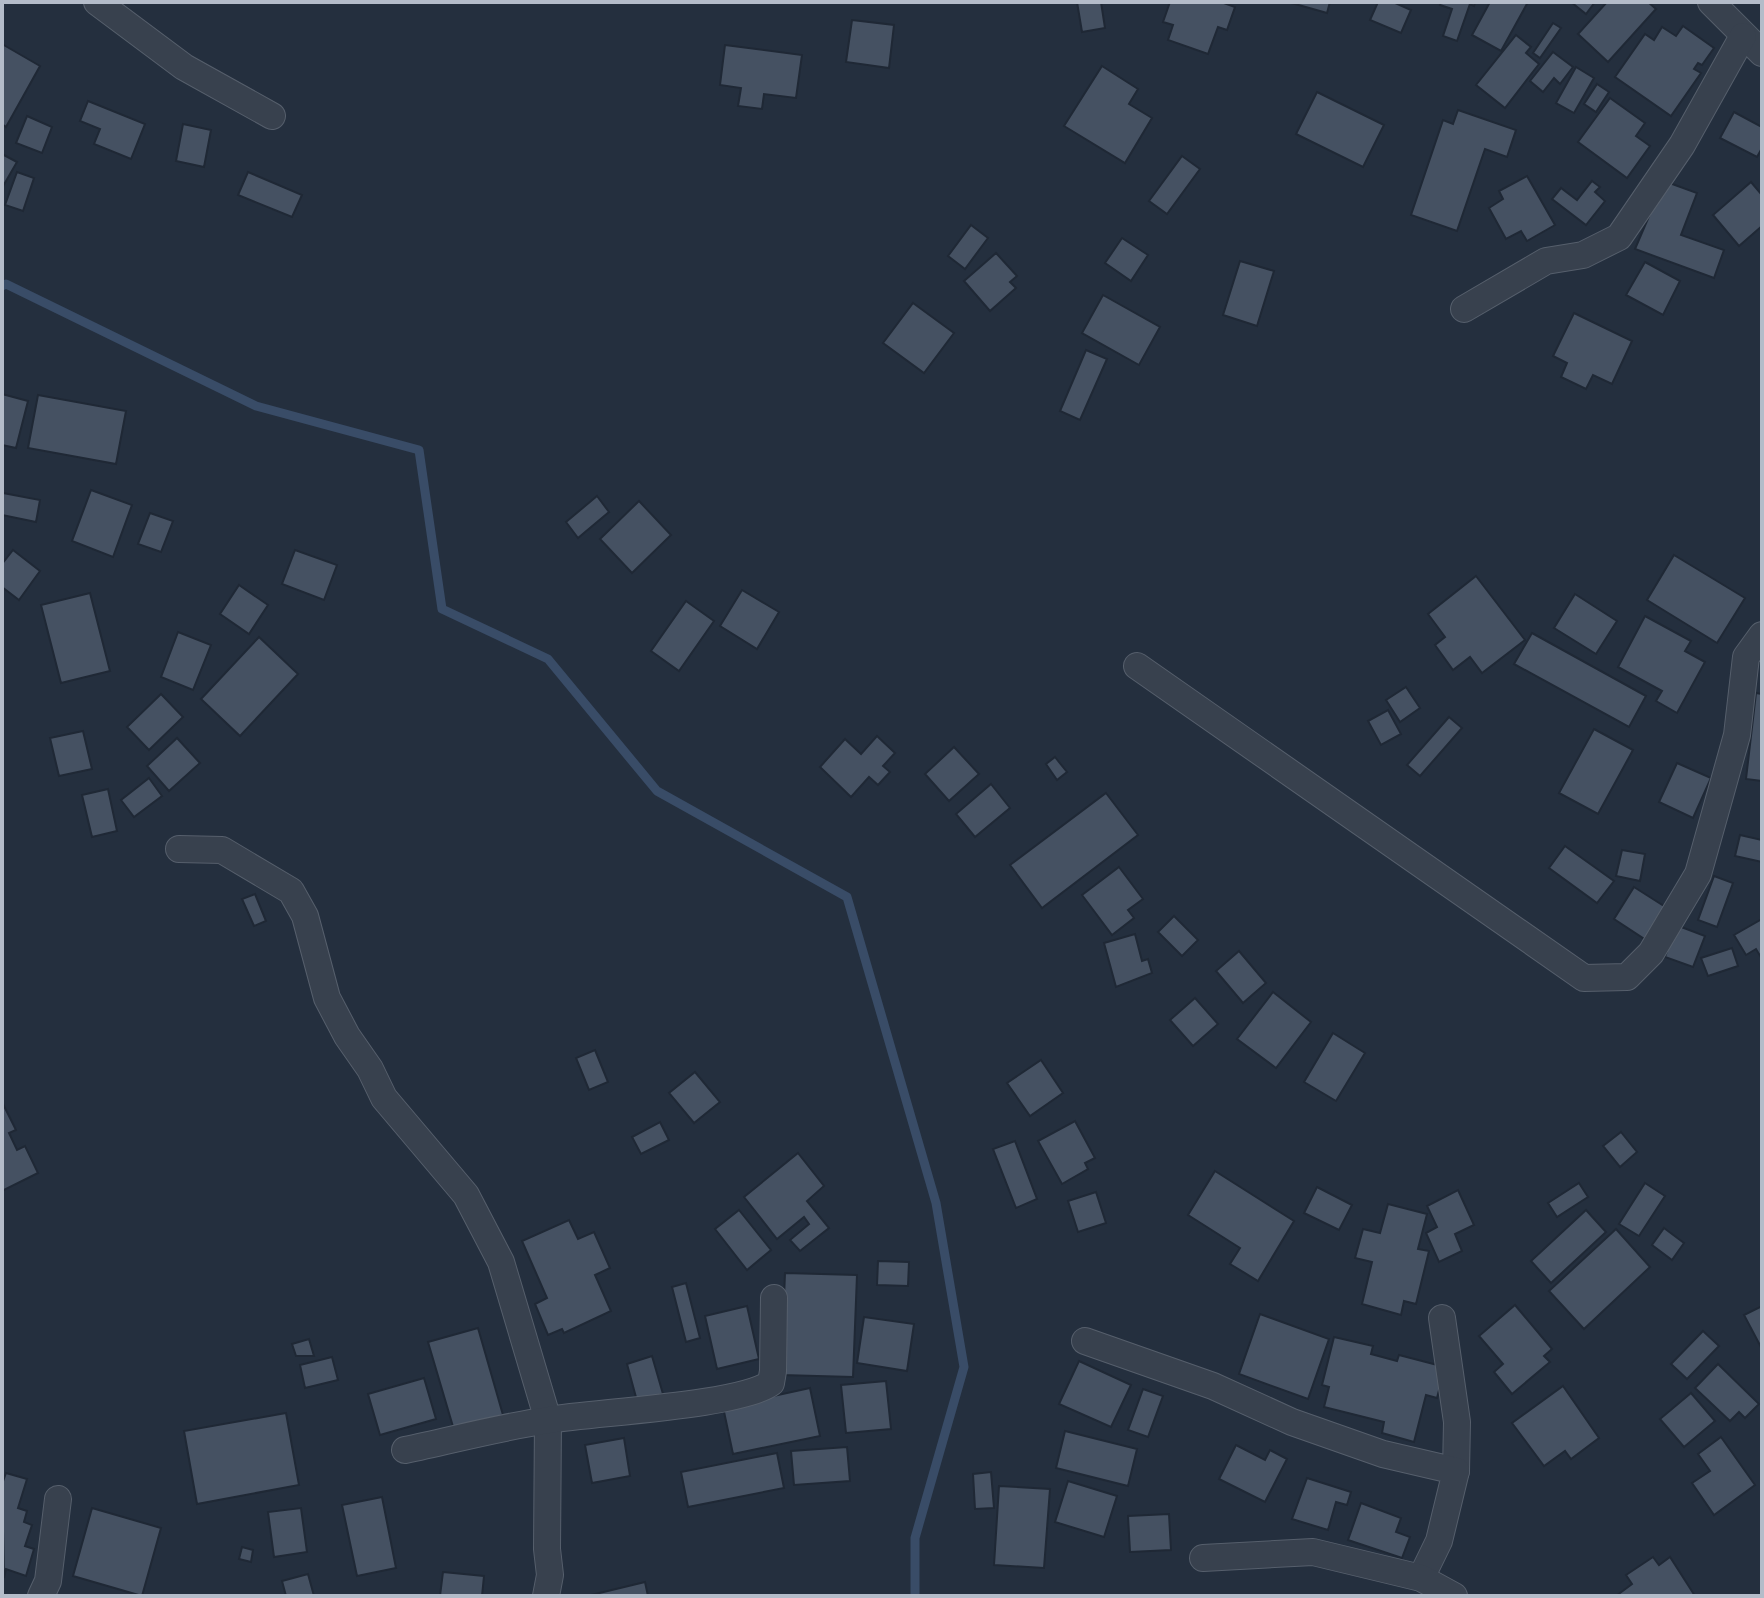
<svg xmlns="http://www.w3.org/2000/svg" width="1764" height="1598" font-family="Helvetica,sans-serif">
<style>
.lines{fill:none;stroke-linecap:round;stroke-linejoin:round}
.stream{stroke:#394c67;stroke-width:9}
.building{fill:#455162;stroke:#1f2835;stroke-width:2}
.minor-casing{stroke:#565f6c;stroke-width:28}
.minor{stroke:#38414e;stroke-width:26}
</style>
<rect width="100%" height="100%" fill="#242f3e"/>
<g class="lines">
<polyline class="stream" points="2,286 6,284 256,406 419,450 442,609 548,659 657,791 847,897 936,1203 964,1367 915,1538 915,1596"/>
</g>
<g class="building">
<polygon points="1077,2 1101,2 1105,28 1082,32"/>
<polygon points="1170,2 1221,2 1235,7 1227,30 1218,27 1208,54 1168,40 1173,25 1163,22"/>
<polygon points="1288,2 1330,2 1327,13"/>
<polygon points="1378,2 1393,2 1411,10 1401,33 1370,20"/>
<polygon points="1441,2 1475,2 1474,6 1470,4 1457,41 1443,36 1452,9 1440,5"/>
<polygon points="1490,2 1528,2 1501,51 1472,35"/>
<polygon points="1571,2 1595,2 1586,14"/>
<polygon points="1607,2 1648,2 1656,9 1608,62 1578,34"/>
<polygon points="852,20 894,25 889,68 846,62"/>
<polygon points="1553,23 1561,28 1540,58 1533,53"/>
<polygon points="1683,26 1714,48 1702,65 1698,63 1694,69 1701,73 1671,116 1615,77 1645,34 1654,40 1662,27 1676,36"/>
<polygon points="1516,35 1531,47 1526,53 1539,64 1505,108 1476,85"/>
<polygon points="2,44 40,66 6,127 2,124"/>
<polygon points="725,45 802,55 796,98 764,94 762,109 738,106 741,88 720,85"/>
<polygon points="1553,52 1573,67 1560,84 1554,78 1543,92 1530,81"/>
<polygon points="1102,66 1138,89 1129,104 1152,118 1125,163 1064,126"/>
<polygon points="1576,67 1594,78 1574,113 1556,103"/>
<polygon points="1597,84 1609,92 1596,112 1584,104"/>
<polygon points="1317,92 1384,125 1363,167 1296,134"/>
<polygon points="1610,98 1645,123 1636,136 1650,146 1627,178 1578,142"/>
<polygon points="88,101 145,124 131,159 94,144 100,129 80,121"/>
<polygon points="1458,110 1516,130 1507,157 1485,149 1457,231 1411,215 1443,120 1453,124"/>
<polygon points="1734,112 1762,127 1762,148 1757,157 1720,138"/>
<polygon points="27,116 52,127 42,153 16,143"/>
<polygon points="183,124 211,130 204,167 176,161"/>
<polygon points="2,154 17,162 2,188"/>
<polygon points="1182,156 1200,169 1167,214 1149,201"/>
<polygon points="17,172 34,178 23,211 5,205"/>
<polygon points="248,172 302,195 292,217 238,195"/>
<polygon points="1527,176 1555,225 1527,241 1521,231 1506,239 1489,208 1503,199 1499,191"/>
<polygon points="1592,181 1600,187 1595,192 1605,201 1586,225 1552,199 1561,188 1577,200"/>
<polygon points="1664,181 1697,193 1681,235 1724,250 1714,278 1635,249"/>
<polygon points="1751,182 1762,195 1762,226 1739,246 1713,215"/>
<polygon points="971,225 988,238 965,269 948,256"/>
<polygon points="1122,238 1148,255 1131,281 1105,263"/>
<polygon points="996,253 1017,276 1010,282 1016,288 990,311 964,281"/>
<polygon points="1240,261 1274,271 1257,326 1223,315"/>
<polygon points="1645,262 1680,281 1663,315 1626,295"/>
<polygon points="1103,295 1160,327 1139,365 1082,333"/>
<polygon points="913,303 954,333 924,373 883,343"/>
<polygon points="1574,313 1632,341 1612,384 1593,375 1586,389 1561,377 1567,363 1553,356"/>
<polygon points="1086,350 1107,359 1080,420 1060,411"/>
<polygon points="2,394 28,401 16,448 2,445"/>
<polygon points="38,395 126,411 116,464 28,448"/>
<polygon points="91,490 132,505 113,557 72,541"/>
<polygon points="3,493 40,500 36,522 2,515"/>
<polygon points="597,496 609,512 578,538 566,522"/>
<polygon points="639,501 671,535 632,573 600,539"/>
<polygon points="150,513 173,521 161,552 138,544"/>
<polygon points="13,550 40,571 19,600 2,587 2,564"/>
<polygon points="295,550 337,565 324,600 282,584"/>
<polygon points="1674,555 1745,598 1717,643 1647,600"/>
<polygon points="1476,576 1525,640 1482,673 1470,657 1453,670 1435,645 1445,637 1428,614"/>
<polygon points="239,585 268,605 249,634 220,614"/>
<polygon points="742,590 779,612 757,649 720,626"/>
<polygon points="90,593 110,671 61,683 41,605"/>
<polygon points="1575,594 1617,621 1596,654 1554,628"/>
<polygon points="686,601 714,621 679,671 651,651"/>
<polygon points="1645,616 1691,641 1685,651 1705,662 1677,713 1656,701 1662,691 1618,667"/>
<polygon points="178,632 211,645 193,690 161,677"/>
<polygon points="1532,633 1646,696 1629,727 1514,664"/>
<polygon points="259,637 298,674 240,736 201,699"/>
<polygon points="1406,687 1420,708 1400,722 1386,700"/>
<polygon points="1756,693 1762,694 1762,781 1746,779"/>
<polygon points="161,694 183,717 149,750 127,727"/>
<polygon points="1388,710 1401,734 1381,745 1368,721"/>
<polygon points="1449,717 1462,728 1420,776 1407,765"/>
<polygon points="1594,729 1633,750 1598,814 1559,793"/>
<polygon points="83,731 92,769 59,776 50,738"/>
<polygon points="877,736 895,753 883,766 890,772 878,785 869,777 851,797 820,767 845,739 861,754"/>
<polygon points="177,738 200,763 169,791 147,766"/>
<polygon points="954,747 979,774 949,801 925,774"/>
<polygon points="1055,757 1067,772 1057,780 1046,764"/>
<polygon points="1677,763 1711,778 1693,818 1659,802"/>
<polygon points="149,778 162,796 134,817 121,800"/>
<polygon points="991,784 1010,808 975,837 956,814"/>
<polygon points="108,789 117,831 92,837 82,795"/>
<polygon points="1106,793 1138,835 1042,908 1010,865"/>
<polygon points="1740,835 1762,840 1762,862 1735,856"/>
<polygon points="1565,846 1614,881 1597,903 1549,868"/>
<polygon points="1622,850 1645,854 1640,881 1616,876"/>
<polygon points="1119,867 1143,899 1128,910 1134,918 1112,935 1082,895"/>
<polygon points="1714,876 1733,883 1717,927 1698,920"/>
<polygon points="1634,887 1667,908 1646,940 1614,919"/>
<polygon points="255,894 266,921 254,926 242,899"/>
<polygon points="1174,916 1198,940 1182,956 1158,932"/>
<polygon points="1762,919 1762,959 1756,949 1746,955 1734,935"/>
<polygon points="1676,925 1705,936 1693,967 1665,957"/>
<polygon points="1135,934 1142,961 1148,959 1152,973 1116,987 1104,943"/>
<polygon points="1732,948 1738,966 1708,976 1701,958"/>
<polygon points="1239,951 1266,983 1243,1003 1216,971"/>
<polygon points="1273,992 1311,1022 1276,1068 1237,1039"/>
<polygon points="1195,998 1218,1024 1193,1046 1170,1020"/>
<polygon points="1333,1033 1365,1053 1336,1101 1304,1082"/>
<polygon points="595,1050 608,1082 589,1090 576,1058"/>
<polygon points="1041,1060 1063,1093 1030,1116 1007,1083"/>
<polygon points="695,1072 720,1102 694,1123 669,1093"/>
<polygon points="2,1102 16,1130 9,1133 17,1150 25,1146 38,1173 2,1191"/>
<polygon points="1075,1121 1095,1158 1085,1163 1088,1169 1062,1184 1038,1141"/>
<polygon points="660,1122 669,1140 641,1154 632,1137"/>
<polygon points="1621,1132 1637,1152 1620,1167 1603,1146"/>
<polygon points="1015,1141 1037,1199 1016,1208 993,1149"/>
<polygon points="798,1153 824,1186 807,1201 829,1228 800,1251 790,1240 809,1224 804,1217 777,1239 744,1197"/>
<polygon points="1215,1171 1294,1221 1258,1281 1230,1264 1240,1248 1188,1215"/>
<polygon points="1579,1183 1588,1197 1557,1217 1548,1203"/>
<polygon points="1645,1183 1665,1196 1639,1236 1619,1224"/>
<polygon points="1317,1187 1352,1205 1339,1230 1304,1213"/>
<polygon points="1458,1190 1474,1225 1455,1234 1462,1251 1439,1262 1426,1233 1437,1227 1427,1206"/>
<polygon points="1096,1192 1106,1223 1078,1232 1068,1201"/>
<polygon points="1388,1204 1427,1214 1418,1249 1429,1251 1416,1304 1404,1301 1401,1315 1362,1304 1372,1262 1355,1258 1363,1229 1380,1233"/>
<polygon points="739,1210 771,1250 747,1270 715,1229"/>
<polygon points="1586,1210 1606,1232 1551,1283 1531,1261"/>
<polygon points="569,1220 578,1239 594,1232 610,1268 595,1275 611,1311 564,1333 562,1329 548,1335 535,1304 547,1298 522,1241"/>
<polygon points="1664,1228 1684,1243 1672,1260 1652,1245"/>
<polygon points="1616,1229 1650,1267 1584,1329 1549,1291"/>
<polygon points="878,1261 909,1262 908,1286 877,1285"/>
<polygon points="785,1273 857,1275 853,1377 781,1375"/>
<polygon points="686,1283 700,1338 686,1342 672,1287"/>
<polygon points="1515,1305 1552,1349 1544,1356 1550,1362 1512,1394 1494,1372 1503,1364 1479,1336"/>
<polygon points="747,1306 759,1359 717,1369 705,1316"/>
<polygon points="1762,1306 1762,1349 1744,1315"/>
<polygon points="1260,1314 1329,1339 1308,1399 1239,1374"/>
<polygon points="864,1317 914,1324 907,1371 857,1363"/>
<polygon points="478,1328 503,1415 454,1430 428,1342"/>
<polygon points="1703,1331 1719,1346 1687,1379 1671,1364"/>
<polygon points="1334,1337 1373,1346 1371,1354 1397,1361 1399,1355 1445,1367 1437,1398 1426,1395 1414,1442 1382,1433 1384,1422 1324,1407 1329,1387 1322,1385"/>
<polygon points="309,1339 314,1356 296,1356 292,1344"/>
<polygon points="652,1356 663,1394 637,1401 627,1364"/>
<polygon points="332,1357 338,1380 305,1388 300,1365"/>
<polygon points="1079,1361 1131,1385 1111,1427 1059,1404"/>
<polygon points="1718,1364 1759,1404 1745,1418 1739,1412 1730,1421 1695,1388"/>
<polygon points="424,1378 436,1419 380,1435 368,1394"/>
<polygon points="886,1381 891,1429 846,1433 841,1385"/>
<polygon points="1563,1386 1599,1438 1571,1459 1565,1451 1544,1466 1512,1423"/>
<polygon points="810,1388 820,1436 733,1454 723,1407"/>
<polygon points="1143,1389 1163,1396 1148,1437 1128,1430"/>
<polygon points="1691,1393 1715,1421 1684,1447 1660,1419"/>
<polygon points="286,1413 299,1485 197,1504 184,1431"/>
<polygon points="1065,1431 1137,1449 1128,1486 1056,1468"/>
<polygon points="1721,1437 1755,1485 1714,1515 1692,1483 1710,1471 1698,1454"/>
<polygon points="624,1438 630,1476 592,1483 585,1445"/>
<polygon points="1236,1445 1265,1460 1270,1450 1287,1459 1265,1502 1219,1479"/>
<polygon points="847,1447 850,1481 794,1485 791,1451"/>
<polygon points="777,1453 784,1488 688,1507 681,1472"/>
<polygon points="991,1472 994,1508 975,1509 973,1474"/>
<polygon points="6,1473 27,1479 18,1508 27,1511 24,1522 32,1525 25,1546 34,1549 26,1576 6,1569 4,1578 2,1484"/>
<polygon points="1307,1478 1351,1492 1347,1505 1336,1502 1328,1530 1292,1519"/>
<polygon points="1068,1481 1117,1496 1104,1537 1055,1522"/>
<polygon points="999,1486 1050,1489 1044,1568 994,1565"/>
<polygon points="382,1497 396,1568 357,1576 342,1505"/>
<polygon points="1361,1503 1401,1518 1396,1532 1410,1537 1402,1558 1348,1540"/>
<polygon points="92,1508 161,1528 142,1596 73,1576"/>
<polygon points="301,1508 307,1552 274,1557 268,1512"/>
<polygon points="1169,1514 1171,1550 1130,1552 1128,1516"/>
<polygon points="242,1547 253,1550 251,1562 239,1559"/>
<polygon points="1653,1557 1659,1565 1670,1557 1695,1596 1616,1596 1632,1584 1626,1575"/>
<polygon points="443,1572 484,1576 482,1596 440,1596"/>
<polygon points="308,1574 314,1596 286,1596 282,1581"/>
<polygon points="645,1582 648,1596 587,1596"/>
</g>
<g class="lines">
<defs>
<g id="minor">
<polyline points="97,2 184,67 272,116"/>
<polyline points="1711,2 1762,53"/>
<polyline points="1464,309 1546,261 1583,255 1619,237 1682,145 1743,36"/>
<polyline points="1137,666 1584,978 1627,977 1651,953 1698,874 1737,735 1746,657 1762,635"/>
<polyline points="179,849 222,850 291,891 305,916 327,998 347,1036 370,1069 384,1098 466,1195 501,1262 548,1420 547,1549 550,1575 546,1596"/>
<polyline points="1442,1318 1457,1422 1456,1471"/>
<polyline points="1085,1341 1213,1386 1292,1422 1383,1454 1456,1471 1439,1541 1421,1578"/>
<path d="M 405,1450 C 453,1440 500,1427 549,1420 C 596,1412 739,1406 771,1383 L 773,1371 L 774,1298"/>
<polyline points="1203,1558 1313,1552 1421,1578 1454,1596"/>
<polyline points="41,1596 48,1581 58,1499"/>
</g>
</defs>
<use href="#minor" class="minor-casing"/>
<use href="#minor" class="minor"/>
</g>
<rect width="1764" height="1598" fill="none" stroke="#b4bcc9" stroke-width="8"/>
</svg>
